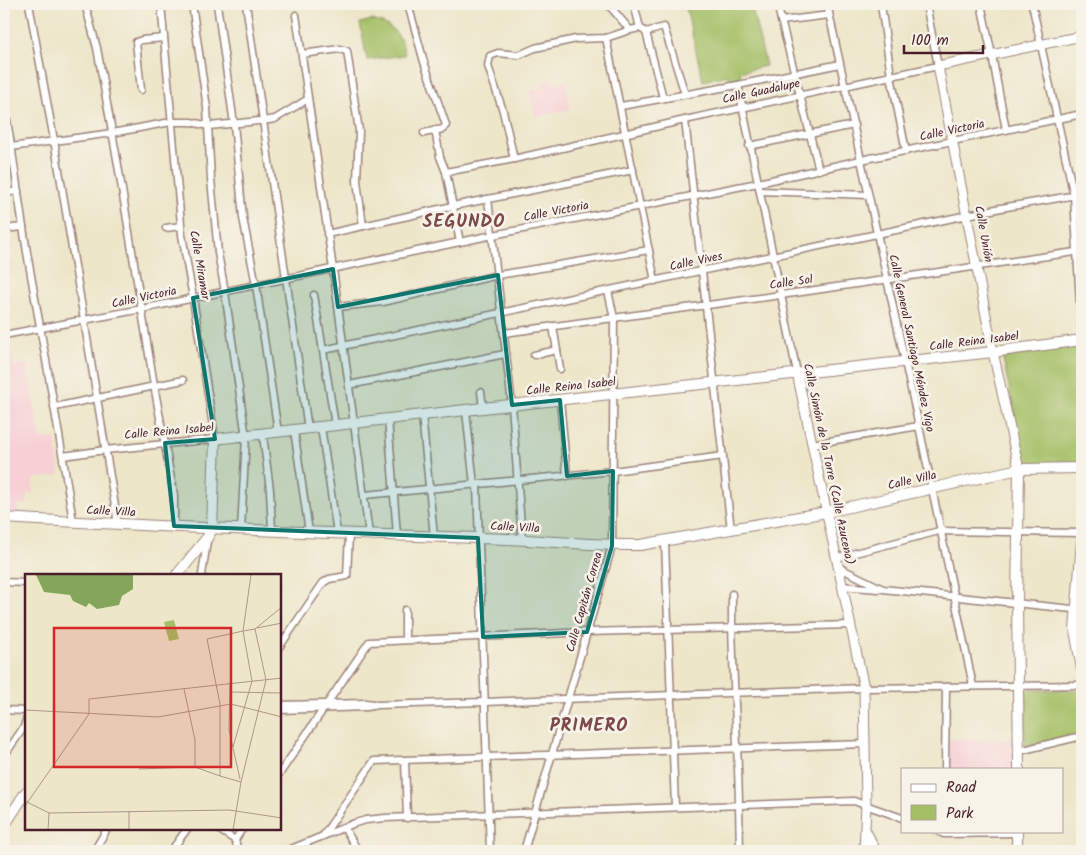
<svg xmlns="http://www.w3.org/2000/svg" width="1086" height="855" font-family="Kalam,sans-serif">
<style>
.built{fill:#f7cfd4}
.green{fill:#a4bf65;stroke:#776f48}
.lines{fill:none;stroke-linecap:round;stroke-linejoin:round}
.street-casing{stroke:#9c827a;stroke-width:9}
.secondary-casing{stroke:#9c827a;stroke-width:11}
.primary-casing{stroke:#9c827a;stroke-width:12}
.street{stroke:#fff;stroke-width:6}
.secondary{stroke:#fff;stroke-width:9}
.primary{stroke:#fff;stroke-width:10}
.marked{fill:#0f766e;fill-opacity:0.2;stroke:#0f766e;stroke-width:4;stroke-linejoin:round}
.labels{text-anchor:middle;stroke-width:5;stroke-linejoin:round;paint-order:stroke}
.street-label{font-size:12px;fill:#4a1f2b;stroke:#f7f3e8}
.district-label{font-size:18px;font-weight:bold;letter-spacing:1px;fill:#7d494a;stroke:#f7f3e8}
.inset-road{fill:none;stroke:#ac968a;stroke-width:1}
.view{fill:#d62828;fill-opacity:0.15;stroke:#d62828;stroke-width:2.5}
.inset-edge{fill:none;stroke:#4a1f2b;stroke-width:2.5}
</style>
<rect width="100%" height="100%" fill="#f7f3e8"/>
<filter id="ink" filterUnits="userSpaceOnUse"><feTurbulence type="fractalNoise" baseFrequency=".02" numOctaves="2"/><feDisplacementMap in="SourceGraphic" scale="10" xChannelSelector="R" yChannelSelector="G"/><feConvolveMatrix kernelMatrix="1 2 1 2 8 2 1 2 1" color-interpolation-filters="sRGB"/></filter>
<filter id="wash" filterUnits="userSpaceOnUse"><feTurbulence type="fractalNoise" baseFrequency=".0096" numOctaves="4" result="noise"/><feDisplacementMap in="SourceGraphic" scale="20" xChannelSelector="R" yChannelSelector="G"/><feGaussianBlur stdDeviation="1.12" result="paint"/><feColorMatrix in="noise" values="0 0 0 0 0 0 0 0 0 0 0 0 0 0 0 0 0 1.4 0 .05"/><feComposite in="paint" operator="in"/></filter>
<g filter="url(#wash)">
<rect width="100%" height="100%" fill="#ede6c9"/>
<g class="built">
<polygon points="550,80 552,85 565,82 571,109 535,117 529,91 542,88 540,82"/>
<polygon points="12,354 14,366 27,364 41,440 55,438 60,475 33,479 33,493 27,493 27,505 18,504 18,516 4,515 4,356"/>
<polygon points="949,739 1015,740 1015,769 949,769"/>
</g>
<g class="green">
<polygon points="685,4 751,4 766,66 740,72 742,81 730,83 728,75 703,81"/>
<path d="M 372,20 C 393,25 401,34 405,55 L 367,60 L 360,23 Z"/>
<polygon points="1072,346 1076,350 1082,434 1082,462 1025,464 1003,359 1006,357"/>
<polygon points="1025,690 1082,690 1082,733 1025,747"/>
</g>
</g>
<g filter="url(#ink)">
<g class="lines">
<defs>
<g id="street">
<polyline points="29,4 54,140 118,524"/>
<polyline points="85,4 97,48 118,165 154,385 174,495 174,526"/>
<polyline points="192,4 207,108 211,179 218,253 225,292 246,437 241,530"/>
<polyline points="217,4 234,124 243,218 256,285 278,432"/>
<polyline points="246,4 308,429"/>
<polyline points="408,4 424,62 446,125 443,129 424,133"/>
<polyline points="608,4 630,30"/>
<polyline points="634,4 640,28 646,32 663,98"/>
<polyline points="777,4 819,170"/>
<polyline points="827,4 919,426 973,686"/>
<polyline points="881,4 891,76 906,151"/>
<polyline points="981,4 992,55 1006,130"/>
<polyline points="1032,4 1074,196 1082,340"/>
<polyline points="296,15 333,269 369,534"/>
<polyline points="781,21 829,15"/>
<polyline points="646,32 664,27 685,94"/>
<polyline points="606,38 655,281"/>
<polyline points="302,54 340,49 347,51 359,131 357,181 363,226"/>
<polyline points="738,85 797,373"/>
<polyline points="141,90 136,42 142,40 164,38"/>
<path d="M 4,104 C 14,155 19,207 28,258 C 43,346 60,434 73,522"/>
<polyline points="621,106 738,85 840,64"/>
<polyline points="685,120 731,530"/>
<polyline points="435,130 440,157 446,172 460,242"/>
<polyline points="749,146 854,125"/>
<polyline points="4,148 112,133 171,122 191,122 209,126 269,120 275,119 308,99"/>
<polyline points="514,159 503,111 488,66 490,56 498,53 519,55 535,48 576,39 606,38 630,30 640,28"/>
<polyline points="446,172 514,159 685,120 938,66 926,4"/>
<polyline points="760,191 868,195"/>
<polyline points="4,193 18,191"/>
<polyline points="488,199 512,405 522,540"/>
<polyline points="166,228 181,226"/>
<polyline points="4,229 23,227"/>
<polyline points="327,234 453,206 633,170"/>
<polyline points="4,262 5,262"/>
<polyline points="314,295 335,425"/>
<polyline points="338,307 383,302 498,275 649,250"/>
<polyline points="553,326 560,369"/>
<polyline points="504,333 781,295 1082,251"/>
<polyline points="4,335 142,309 493,235 758,183 861,160 1082,114"/>
<polyline points="323,350 1001,208 1082,194"/>
<polyline points="534,355 557,350"/>
<polyline points="349,385 505,354"/>
<polyline points="481,392 483,408"/>
<polyline points="560,400 567,476"/>
<polyline points="55,407 183,380"/>
<polyline points="466,411 474,485"/>
<polyline points="422,415 434,537"/>
<polyline points="388,419 397,535"/>
<polyline points="321,427 337,533"/>
<polyline points="294,430 309,532"/>
<polyline points="263,435 270,490 272,530"/>
<polyline points="812,444 919,426"/>
<polyline points="63,456 105,450 215,439 193,298 182,235 161,4"/>
<polyline points="477,485 490,851"/>
<polyline points="365,495 613,471 723,456"/>
<polyline points="665,542 675,807"/>
<polyline points="836,558 939,531 1082,533"/>
<polyline points="838,567 883,589 1082,610"/>
<polyline points="202,575 207,541"/>
<polyline points="4,582 26,583"/>
<polyline points="842,586 878,589"/>
<path d="M 732,594 C 731,664 738,734 739,804"/>
<polyline points="405,640 405,610"/>
<polyline points="280,646 323,583 329,579 347,576 349,534"/>
<polyline points="280,705 366,703 374,704"/>
<polyline points="4,710 26,711"/>
<polyline points="280,710 367,707 377,705 485,702 864,688 1082,685"/>
<polyline points="1019,751 1082,736"/>
<polyline points="4,756 24,727 26,720"/>
<polyline points="405,760 407,818"/>
<polyline points="945,769 946,687"/>
<polyline points="280,773 369,642 587,632 851,625"/>
<polyline points="739,806 740,851"/>
<polyline points="344,827 358,851"/>
<polyline points="218,829 235,840"/>
<polyline points="937,831 944,834 1017,833"/>
<polyline points="323,836 374,761 865,744"/>
<polyline points="235,840 242,829"/>
<polyline points="235,840 238,851"/>
<polyline points="94,851 107,829"/>
<polyline points="171,851 187,829"/>
<polyline points="286,851 355,823 366,820 385,818 854,801 902,818"/>
<polyline points="524,851 612,546 614,318 608,291"/>
</g>
<g id="secondary">
<polyline points="797,373 864,688 866,804 864,851"/>
<polyline points="1019,469 993,352 938,66 1082,36"/>
<polyline points="866,831 876,851"/>
</g>
<g id="primary">
<polyline points="1019,469 1017,603 1019,769"/>
<path d="M 4,518 C 162,527 320,533 478,538 C 532,539 586,546 640,545 L 827,512 L 1019,469 L 1082,468"/>
<polyline points="1082,542 1075,630 1082,669"/>
<polyline points="177,575 207,538 212,529 215,439 483,408 993,352 1082,340"/>
<polyline points="4,826 26,792"/>
<polyline points="1017,831 1017,851"/>
</g>
</defs>
<use href="#street" class="street-casing"/>
<use href="#secondary" class="secondary-casing"/>
<use href="#primary" class="primary-casing"/>
<use href="#street" class="street"/>
<use href="#secondary" class="secondary"/>
<use href="#primary" class="primary"/>
</g>
</g>
<path class="marked" d="M 333,269 L 338,307 L 498,275 L 512,405 L 560,400 L 567,476 L 613,471 L 612,546 L 587,632 L 483,637 L 478,538 L 174,526 L 165,443 L 215,439 L 193,298 Z"/>
<g class="labels">
<g class="street-label">
<text transform="translate(761 91) rotate(-12)" y="4">Calle Guadalupe</text>
<text transform="translate(952 130) rotate(-12)" y="4">Calle Victoria</text>
<text transform="translate(556 211) rotate(-11)" y="4">Calle Victoria</text>
<text transform="translate(984 234) rotate(80)" y="4">Calle Unión</text>
<text transform="translate(696 261) rotate(-12)" y="4">Calle Vives</text>
<text transform="translate(200 265) rotate(80)" y="4">Calle Miramar</text>
<text transform="translate(791 282) rotate(-8)" y="4">Calle Sol</text>
<text transform="translate(144 297) rotate(-12)" y="4">Calle Victoria</text>
<text transform="translate(974 341) rotate(-7)" y="4">Calle Reina Isabel</text>
<text transform="translate(912 343) rotate(78)" y="4">Calle General Santiago Méndez Vigo</text>
<text transform="translate(571 386) rotate(-6)" y="4">Calle Reina Isabel</text>
<text transform="translate(169 431) rotate(-5)" y="4">Calle Reina Isabel</text>
<text transform="translate(829 464) rotate(78)" y="4">Calle Simón de la Torre (Calle Azucena)</text>
<text transform="translate(912 480) rotate(-13)" y="4">Calle Villa</text>
<text transform="translate(111 511) rotate(3)" y="4">Calle Villa</text>
<text transform="translate(515 527) rotate(3)" y="4">Calle Villa</text>
<text transform="translate(584 602) rotate(-74)" y="4">Calle Capitán Correa</text>
</g>
<g class="district-label">
<text x="464" y="227">SEGUNDO</text>
<text x="589" y="731">PRIMERO</text>
</g>
</g>
<g transform="translate(25 574)">
<rect width="256" height="256" fill="#ede6c9"/>
<path d="M 149,46 L 154,65 L 144,67 L 139,48 Z" fill="#a4bf65"/>
<path d="M 11,1 L 108,1 L 108,15 L 97,22 L 94,31 L 72,35 L 64,29 L 61,33 L 48,27 L 45,21 L 19,18 Z" fill="#83a65a"/>
<path class="inset-road" d="M 232,54 L 257,49M 205,109 L 204,156 L 215,205M 159,115 L 170,166 L 170,193M 205,118 L 257,119M 195,130 L 182,65 L 218,57 L 226,1M 195,130 L 195,202 L 216,208M 0,136 L 133,143 L 206,130 L 257,143M 64,140 L 64,125 L 257,104M 208,173 L 227,107 L 218,57 L 230,55 L 257,33M 114,195 L 170,193 L 195,202M 0,227 L 24,239 L 204,236 L 257,244M 0,232 L 64,140M 104,238 L 104,256M 23,256 L 24,239M 208,256 L 216,208 L 241,106 L 230,55"/>
<path class="view" d="M 29,54 L 206,54 L 206,193 L 29,193 Z"/>
<rect width="256" height="256" class="inset-edge"/>
</g>
<rect width="1086" height="855" fill="none" stroke="#f7f3e8" stroke-width="20"/>
<rect x="901" y="768" width="162" height="65" fill="#f7f3e8" stroke="#b29e9c"/>
<rect x="911" y="784" width="25" height="8" fill="#ffffff" stroke="#b29e9c"/>
<text x="946" y="792" font-size="15" fill="#4a1f2b">Road</text>
<rect x="911" y="805" width="25" height="15" fill="#a4bf65" stroke="#b29e9c"/>
<text x="946" y="818" font-size="15" fill="#4a1f2b">Park</text>
<path d="M904 45v8h79v-8" fill="none" stroke="#4a1f2b" stroke-width="2.5"/>
<text x="911" y="45" font-size="15" fill="#4a1f2b" stroke="#f7f3e8" stroke-width="4" paint-order="stroke">100 m</text>
</svg>
